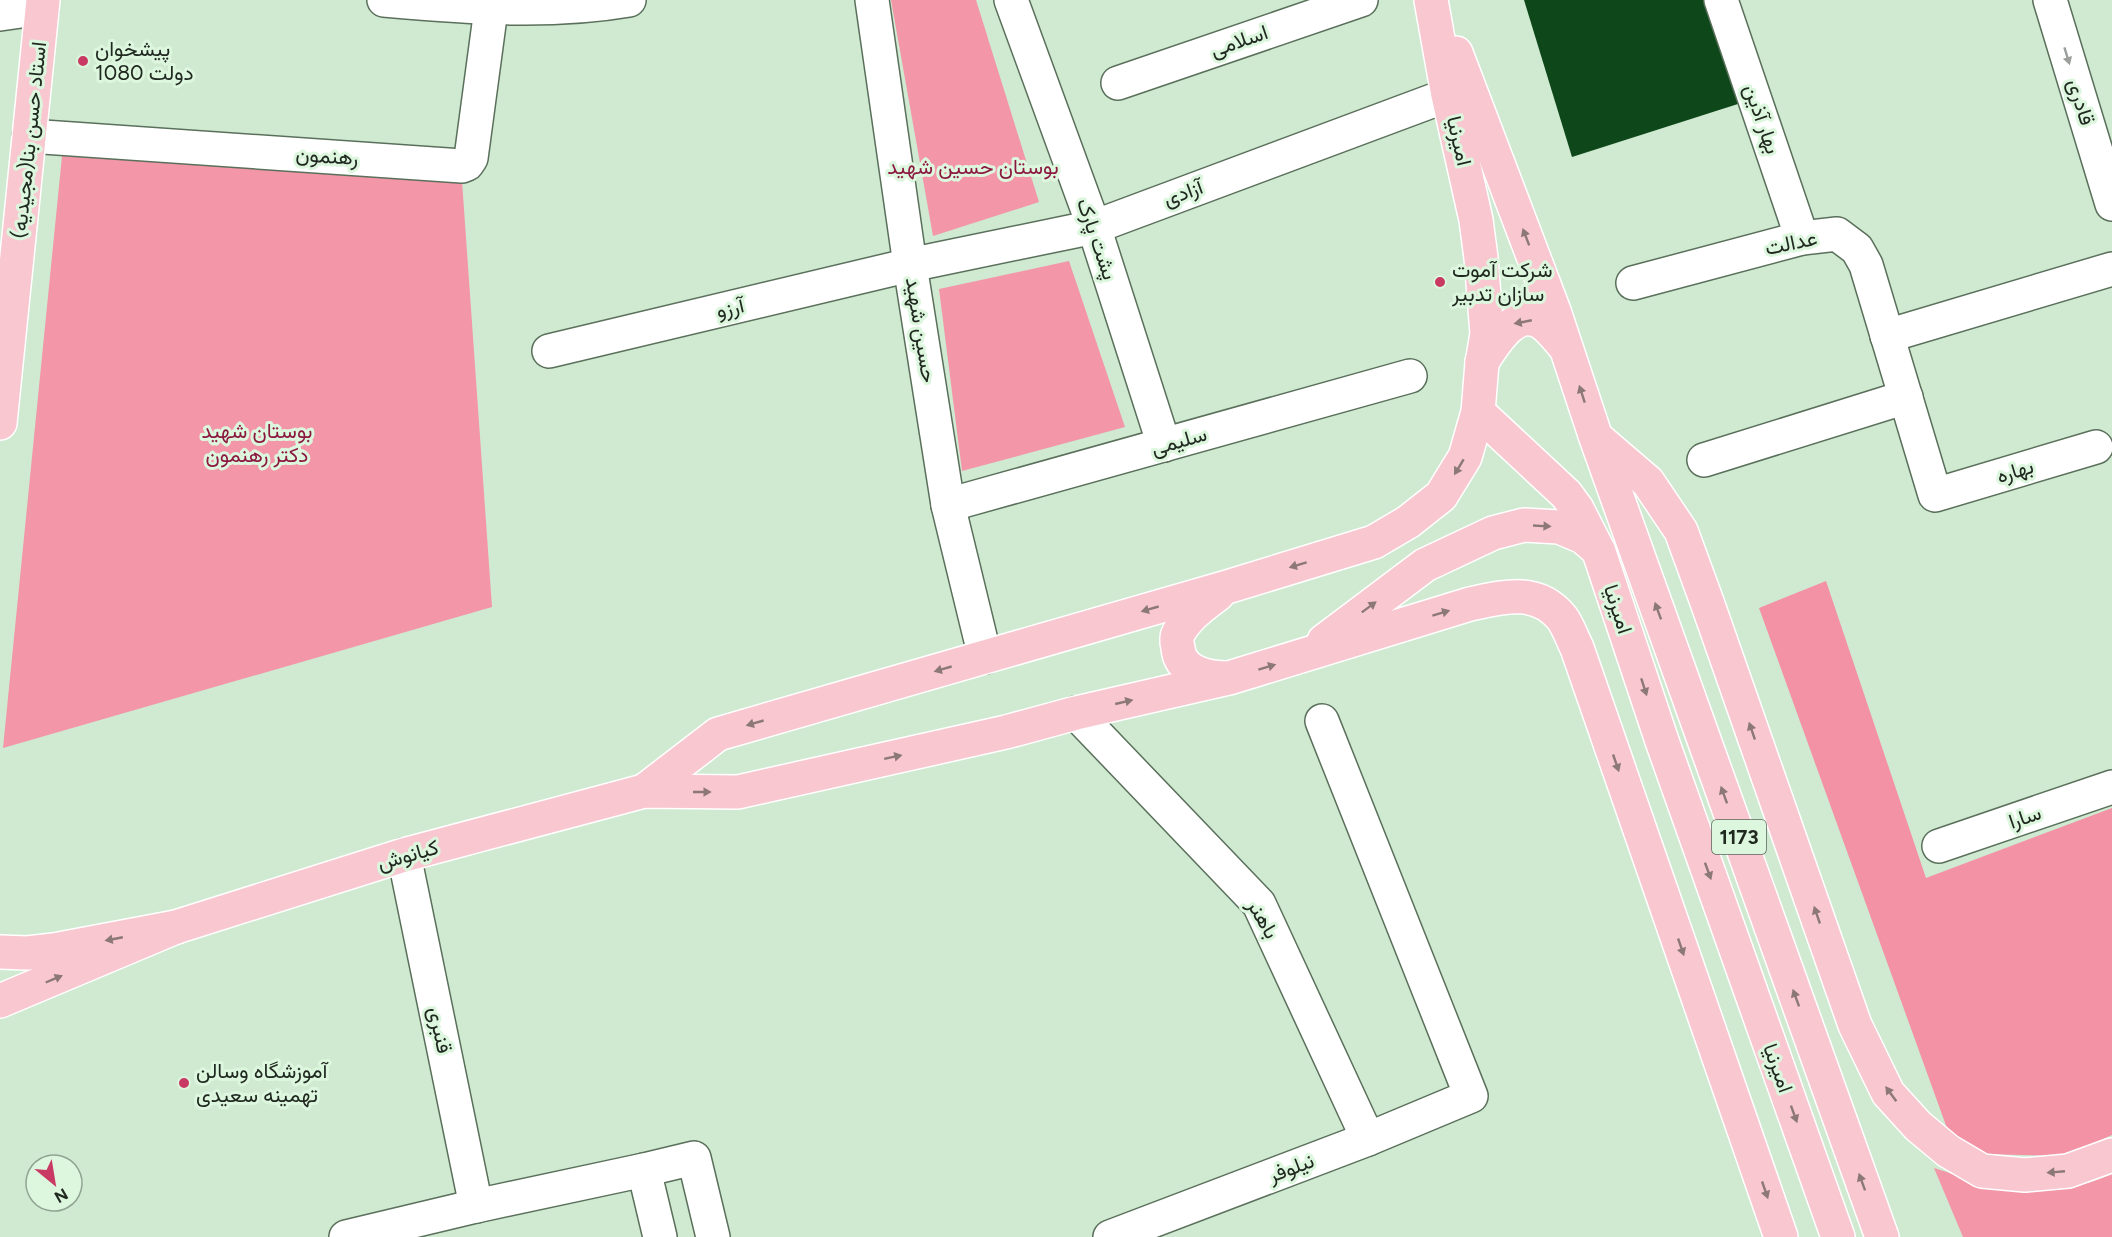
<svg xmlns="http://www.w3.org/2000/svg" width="2112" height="1237" font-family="Figtree,Vazirmatn,sans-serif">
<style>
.green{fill:#f396a8}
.forest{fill:#f392a5}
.building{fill:#0e481a}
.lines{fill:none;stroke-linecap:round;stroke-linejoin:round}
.minor-casing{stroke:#5a705b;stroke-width:36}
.major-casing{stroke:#fff;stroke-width:36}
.minor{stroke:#fff;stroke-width:33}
.major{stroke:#f8c7d0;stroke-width:33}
.oneway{fill:#9b9f9b}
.oneway2{fill:#8c7878}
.poi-dot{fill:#c83a64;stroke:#ddf6de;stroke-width:2}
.labels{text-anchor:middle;stroke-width:6;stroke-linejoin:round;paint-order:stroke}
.shield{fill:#ddf6de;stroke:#596659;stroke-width:1.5}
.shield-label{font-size:20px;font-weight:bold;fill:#202920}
.street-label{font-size:21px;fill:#202920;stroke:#ddf6de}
.poi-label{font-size:21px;fill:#202920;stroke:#ddf6de;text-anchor:start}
.park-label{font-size:21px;fill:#8b193f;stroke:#ddf6de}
</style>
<rect width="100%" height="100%" fill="#d0e9d1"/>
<g class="green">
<polygon points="891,0 976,0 1039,202 933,236"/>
<polygon points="62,156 462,181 492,607 3,748"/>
<polygon points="1069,261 1125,427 962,471 939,289"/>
<path d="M 1934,1168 C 1994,1188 2052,1201 2112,1174 L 2112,1237 L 1963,1237 Z"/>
</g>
<polygon class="forest" points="1826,581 1926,878 2112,808 2112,1135 2066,1156 1976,1154 1948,1131 1759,608"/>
<polygon class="building" points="1524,0 1709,0 1741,103 1572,157"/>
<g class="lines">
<defs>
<g id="minor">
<path d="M 384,0 C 466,7 548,14 629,0"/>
<polyline points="872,0 910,265 948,505 985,657"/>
<polyline points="1011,0 1094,227 1164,445"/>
<polyline points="1721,0 1802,238"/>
<polyline points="2050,0 2112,204"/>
<polyline points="0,14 42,8"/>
<polyline points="1118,83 1361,0"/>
<polyline points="29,136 462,166 467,164 471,158 491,9"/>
<polyline points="1633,283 1802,238 1837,234 1857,249 1866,265 1935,495 2096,447"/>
<polyline points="1887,336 2112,269"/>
<polyline points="549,351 910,265 1094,227 1448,95"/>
<polyline points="1704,460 1906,397"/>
<polyline points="948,505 1410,376"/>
<polyline points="1076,713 1259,904 1368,1139"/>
<polyline points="1939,846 2112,787"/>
<polyline points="404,855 476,1206"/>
<polyline points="346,1237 476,1206 644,1170"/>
<polyline points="660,1237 644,1170 694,1158 713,1237"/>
<polyline points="1110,1237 1368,1139 1471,1096 1322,721"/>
</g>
<g id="major">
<polyline points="1456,53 1554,311 1596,438 1882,1237"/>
<path d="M 1482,362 C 1494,344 1515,306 1542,323 C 1551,329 1558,339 1565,347"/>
<polyline points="1478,412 1566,494 1577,509 1599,552 1662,741 1838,1237"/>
<polyline points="0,423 43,0"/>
<polyline points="1599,440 1648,482 1681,531 1707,602 1855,1025 1888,1093 1918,1126 1948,1151 1982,1171 2025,1175 2068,1171 2112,1155"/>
<path d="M 1218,594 C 1204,605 1186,617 1178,634 C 1176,638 1177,644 1178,648 C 1180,672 1205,677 1225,678"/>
<polyline points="1324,641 1425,565 1493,533 1524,525 1559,527 1583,537 1598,550"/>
<polyline points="644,791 718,734 1227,587 1374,542 1408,522 1441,496 1465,457 1478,412 1482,363 1487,334 1481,258 1476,220 1448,95 1431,0"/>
<path d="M 176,927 L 404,855 L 644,791 L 738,792 L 1006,732 L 1076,713 L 1229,678 L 1470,604 C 1503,597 1537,587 1562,618 C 1568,626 1572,638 1577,648 L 1781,1237"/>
<polyline points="0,952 27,953 54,950 176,927 0,1001"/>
</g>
</defs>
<use href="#minor" class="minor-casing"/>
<use href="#major" class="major-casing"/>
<use href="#minor" class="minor"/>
<use href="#major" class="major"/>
</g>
<defs><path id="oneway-solid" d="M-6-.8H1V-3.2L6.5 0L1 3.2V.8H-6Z" transform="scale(1.5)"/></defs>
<use class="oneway" href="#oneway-solid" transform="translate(2067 56) rotate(73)"/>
<g class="oneway2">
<use href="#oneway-solid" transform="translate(1526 237) rotate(-111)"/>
<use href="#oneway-solid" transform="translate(1523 322) rotate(169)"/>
<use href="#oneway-solid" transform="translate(1582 394) rotate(-108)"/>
<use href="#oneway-solid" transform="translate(1459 467) rotate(121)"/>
<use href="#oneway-solid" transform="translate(1542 526) rotate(3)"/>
<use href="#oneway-solid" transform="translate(1298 565) rotate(163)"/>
<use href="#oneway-solid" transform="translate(1369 607) rotate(-37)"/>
<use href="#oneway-solid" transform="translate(1150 609) rotate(164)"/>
<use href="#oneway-solid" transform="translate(1658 611) rotate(-110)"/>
<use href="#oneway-solid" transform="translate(1441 613) rotate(-17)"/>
<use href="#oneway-solid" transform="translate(1267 667) rotate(-17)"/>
<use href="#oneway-solid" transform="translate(943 669) rotate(164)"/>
<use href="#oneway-solid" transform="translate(1644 687) rotate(72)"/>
<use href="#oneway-solid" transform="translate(1124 702) rotate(-13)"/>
<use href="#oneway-solid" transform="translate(755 723) rotate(164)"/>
<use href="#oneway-solid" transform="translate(1752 731) rotate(-109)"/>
<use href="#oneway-solid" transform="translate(893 757) rotate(-12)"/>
<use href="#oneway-solid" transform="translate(1616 763) rotate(71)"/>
<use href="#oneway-solid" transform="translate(702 792)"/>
<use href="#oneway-solid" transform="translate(1724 795) rotate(-110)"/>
<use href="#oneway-solid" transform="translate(1708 871) rotate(70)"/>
<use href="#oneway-solid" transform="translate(1817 915) rotate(-109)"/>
<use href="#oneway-solid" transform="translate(114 939) rotate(169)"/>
<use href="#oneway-solid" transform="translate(1681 947) rotate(71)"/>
<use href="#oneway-solid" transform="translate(54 979) rotate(-23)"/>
<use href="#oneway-solid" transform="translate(1796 998) rotate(-110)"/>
<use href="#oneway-solid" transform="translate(1891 1094) rotate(-126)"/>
<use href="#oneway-solid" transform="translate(1794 1114) rotate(70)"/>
<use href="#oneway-solid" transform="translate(2056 1172) rotate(175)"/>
<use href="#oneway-solid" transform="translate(1862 1182) rotate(-110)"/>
<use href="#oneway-solid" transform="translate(1765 1190) rotate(71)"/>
</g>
<g class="poi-dot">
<circle cx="83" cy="61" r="6"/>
<circle cx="1440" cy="282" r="6"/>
<circle cx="184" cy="1083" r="6"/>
</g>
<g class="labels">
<rect class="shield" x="1712" y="820" width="54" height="34" rx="4.5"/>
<g class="shield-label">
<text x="1739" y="844">1173</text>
</g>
<g class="street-label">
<text transform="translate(1239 41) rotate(-19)" y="7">اسلامی</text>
<text transform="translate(2081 102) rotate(73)" y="7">قادری</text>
<text transform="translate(1762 119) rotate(71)" y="7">بهار آذین</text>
<text transform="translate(29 140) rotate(-84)" y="7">استاد حسن بنا(مجیدیه)</text>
<text transform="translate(1459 141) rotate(77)" y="7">امیرنیا</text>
<text transform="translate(327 156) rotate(4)" y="7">رهنمون</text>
<text transform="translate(1183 193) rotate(-20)" y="7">آزادی</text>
<text transform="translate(1097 239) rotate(71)" y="7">پشت پارک</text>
<text transform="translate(1791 243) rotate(-12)" y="7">عدالت</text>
<text transform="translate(730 308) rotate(-13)" y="7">آرزو</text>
<text transform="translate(921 330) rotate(81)" y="7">حسین شهید</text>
<text transform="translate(1179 441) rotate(-16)" y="7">سلیمی</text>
<text transform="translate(2015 471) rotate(-17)" y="7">بهاره</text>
<text transform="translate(1618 609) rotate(72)" y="7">امیرنیا</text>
<text transform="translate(2025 817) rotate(-19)" y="7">سارا</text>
<text transform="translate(408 855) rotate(-16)" y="7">کیانوش</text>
<text transform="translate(1263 919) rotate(60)" y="7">باهنر</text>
<text transform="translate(440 1030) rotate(78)" y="7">قنبری</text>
<text transform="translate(1778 1068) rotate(70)" y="7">امیرنیا</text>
<text transform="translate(1291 1168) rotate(-21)" y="7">نیلوفر</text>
</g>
<g class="poi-label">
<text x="95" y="56">پیشخوان<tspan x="95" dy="24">دولت 1080</tspan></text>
<text x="1452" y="277">شرکت آموت<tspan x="1452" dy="24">سازان تدبیر</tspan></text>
<text x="196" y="1078">آموزشگاه وسالن<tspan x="196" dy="24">تهمینه سعیدی</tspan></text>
</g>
<g class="park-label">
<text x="973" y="174">بوستان حسین شهید</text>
<text x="257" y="438">بوستان شهید<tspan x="257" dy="24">دکتر رهنمون</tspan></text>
</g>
</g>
<g transform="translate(54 1183) rotate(150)"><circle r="28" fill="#ddf6de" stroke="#91a492" stroke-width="1.5"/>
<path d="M0-4.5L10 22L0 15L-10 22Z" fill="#c83a64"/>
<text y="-9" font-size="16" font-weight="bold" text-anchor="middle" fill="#202920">N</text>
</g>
</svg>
